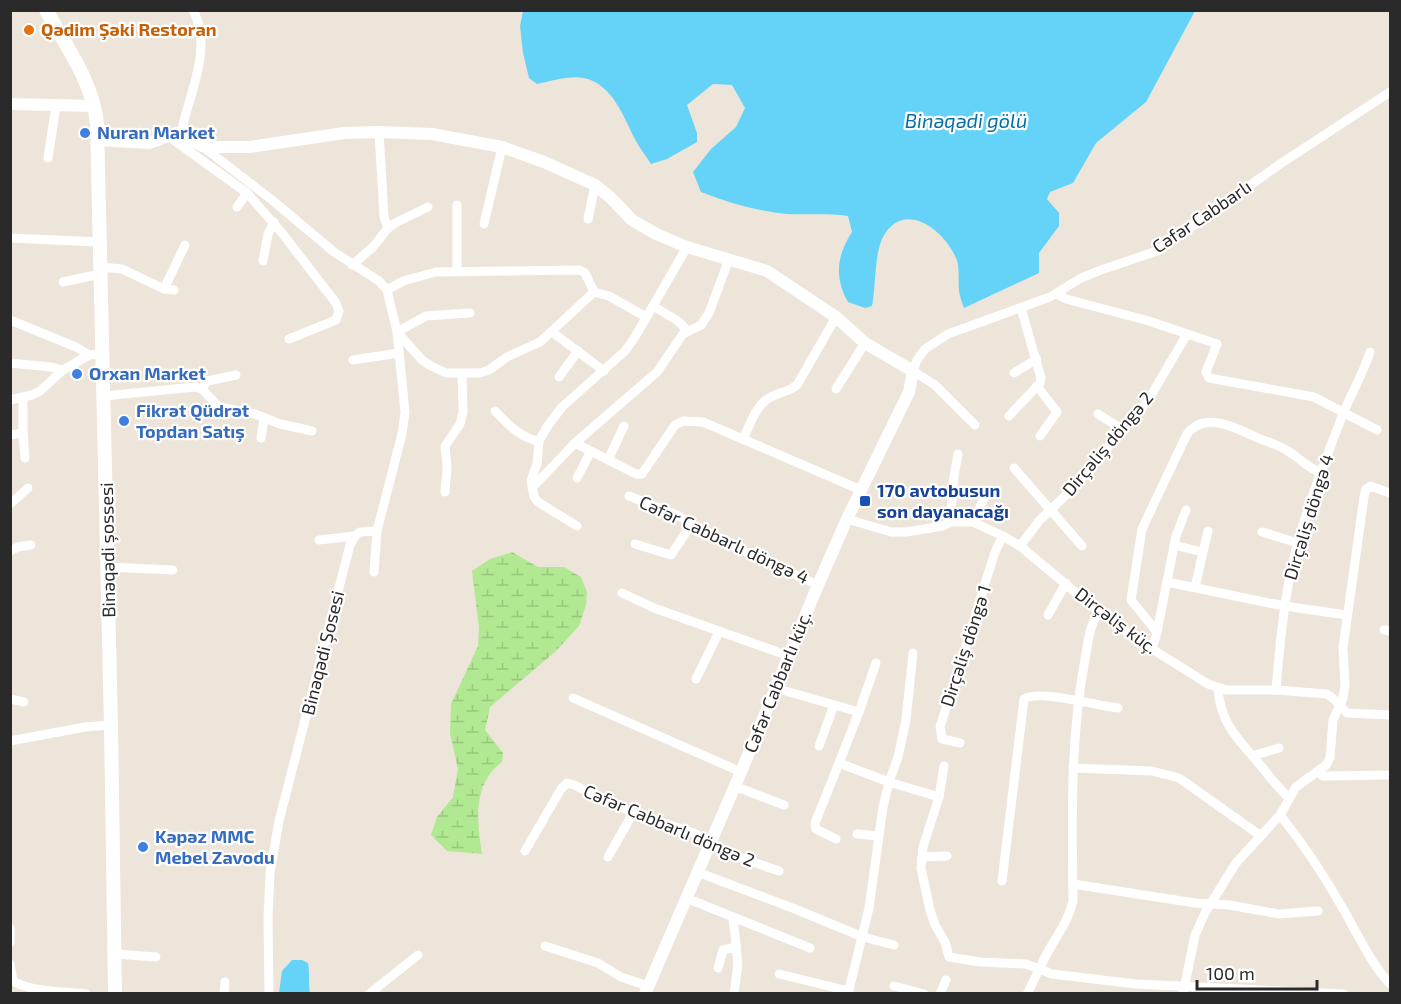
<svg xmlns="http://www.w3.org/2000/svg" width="1401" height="1004" font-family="'Exo 2',sans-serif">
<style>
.wetland{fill:url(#wetland-marsh)}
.water{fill:#65d3f7}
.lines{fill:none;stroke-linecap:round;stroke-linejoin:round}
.minor{stroke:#fff;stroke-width:9}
.tertiary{stroke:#fff;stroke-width:12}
.secondary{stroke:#fff;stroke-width:14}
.food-dot{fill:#e8710a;stroke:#fff;stroke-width:2}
.shop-dot{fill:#3f7fe0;stroke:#fff;stroke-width:2}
.transit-dot{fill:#1a4fb4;stroke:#fff;stroke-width:2}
.labels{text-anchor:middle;stroke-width:4.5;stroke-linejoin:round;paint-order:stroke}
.food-label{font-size:18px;font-weight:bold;fill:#c56008;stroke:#fff;text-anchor:start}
.shop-label{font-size:18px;font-weight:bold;fill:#366cbe;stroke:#fff;text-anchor:start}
.street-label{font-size:18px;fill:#2a2a2a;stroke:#fff}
.transit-label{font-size:18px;font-weight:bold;fill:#164399;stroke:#fff;text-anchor:start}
.water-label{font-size:20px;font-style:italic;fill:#0470a3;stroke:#fff}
</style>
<defs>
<pattern id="wetland-marsh" width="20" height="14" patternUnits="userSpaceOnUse" patternTransform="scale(1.5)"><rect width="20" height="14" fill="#b1e892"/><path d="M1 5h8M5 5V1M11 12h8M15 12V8" fill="none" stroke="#98c77e"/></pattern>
</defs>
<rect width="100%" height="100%" fill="#ede4da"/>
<path class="wetland" d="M 512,552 L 538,567 L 564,567 L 581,577 L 587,592 L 586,605 L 579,626 L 556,651 L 490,707 L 485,730 L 503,753 L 502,762 C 472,784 477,822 482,854 L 447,851 L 431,835 L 437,817 L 453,797 L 458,769 L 450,733 L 451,704 L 478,646 L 479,627 L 472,571 L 490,559 Z"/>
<g class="water">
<path d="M 523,11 L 523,10 L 1195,11 L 1146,102 L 1096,143 L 1073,183 L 1050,192 L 1047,199 L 1059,213 L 1059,226 L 1039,253 L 1039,273 L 964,308 C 962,303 960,297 959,291 C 958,281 960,267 956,258 C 944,230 904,199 883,237 C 874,254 876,287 872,306 L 865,308 L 848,302 C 834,277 837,255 852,232 L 848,216 C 827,213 807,215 787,214 C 757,211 729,203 701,192 L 693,172 L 711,149 L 736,127 L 745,108 L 732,85 L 713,84 L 687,105 L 697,133 L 697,142 L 667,159 L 651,164 C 646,156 640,149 636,141 C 623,117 614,85 584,78 C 570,75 551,81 537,84 L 529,78 L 523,53 L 520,26 Z"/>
<path d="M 292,960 L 302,960 L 308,963 C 310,974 308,983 310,993 L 279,993 L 282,971 Z"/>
</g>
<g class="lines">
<g class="minor">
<polyline points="379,132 384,217 388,228"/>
<path d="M 181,134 C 188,95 214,49 193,10"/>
<polyline points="168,136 247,193 282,233 336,303 339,311 336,320 289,339"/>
<polyline points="202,146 272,200 334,252 379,281 387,290 397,332 405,412 402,434 377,531 360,532 355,536 350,545 279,821 270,873 268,917 269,994"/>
<polyline points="48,158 56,106"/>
<polyline points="457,205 457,270"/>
<polyline points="237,207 247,193"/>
<polyline points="588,219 595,185"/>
<polyline points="484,224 502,147"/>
<polyline points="10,238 99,242"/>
<polyline points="729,259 709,313 701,325 683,334 657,372 575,443 636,474 642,474 675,425 683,421 703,422 861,490"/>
<polyline points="263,261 268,234 274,222"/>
<polyline points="352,265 373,247 388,228 397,222 428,207"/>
<polyline points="100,267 122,269 164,289 174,290"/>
<polyline points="63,282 100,274"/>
<polyline points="164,289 185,245"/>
<polyline points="387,290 403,281 436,272 580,270 585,273 594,292"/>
<polyline points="1057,294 1066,299 1149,321 1217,344 1206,372 1209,378 1314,397 1377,430"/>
<polyline points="653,306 678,321 688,331"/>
<polyline points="470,313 426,316 397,332 422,360 431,366 446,373 480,373 489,370 507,357 540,342 594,292 609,296 646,317"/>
<polyline points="10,320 76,347 89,355"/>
<polyline points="552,332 604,371"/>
<polyline points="353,360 399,353"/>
<polyline points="10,363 51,367 63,370"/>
<polyline points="1014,373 1037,359"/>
<polyline points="559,377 578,351"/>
<polyline points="1037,386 1057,412 1040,436"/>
<polyline points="202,389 207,381 236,375"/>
<polyline points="836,389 865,343"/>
<polyline points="104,396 195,387 202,389 219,407 255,414 280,424 312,431"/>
<polyline points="23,398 23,433 25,458"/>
<polyline points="10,400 32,395 40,391 63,370 89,355 103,354"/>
<path d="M 495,411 C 508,424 520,438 539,441"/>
<polyline points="1098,414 1122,429"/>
<polyline points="1009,416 1040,383 1041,378 1021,308"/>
<polyline points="975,425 935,385 913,371 917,360 925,349 948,334 1050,297 1081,278 1101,270 1157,251 1280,164 1390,92"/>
<polyline points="10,435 23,433"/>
<polyline points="261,438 264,418"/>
<path d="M 743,439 C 749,427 755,408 766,400 C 775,393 787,393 797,385 L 836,317"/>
<polyline points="608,460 624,426"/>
<polyline points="1014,468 1082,546"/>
<polyline points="577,478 591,451"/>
<polyline points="532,488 575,443"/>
<polyline points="445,492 447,467 445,446 460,424 463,412 462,374"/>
<polyline points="629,496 677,515 715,538 818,585"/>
<polyline points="10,504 28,488"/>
<polyline points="847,519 891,532 906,532 943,526 950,522 973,522 1003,536 1020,546 1099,612 1133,637 1208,684 1226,690 1276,690 1327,694 1335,700 1347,713 1390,715"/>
<polyline points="950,522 954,476 958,454"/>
<polyline points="973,522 984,498"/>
<polyline points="577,526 538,502 534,497 531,480 537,464 539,441 547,427 562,407 625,351 635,337 687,247"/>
<polyline points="1262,532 1298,543"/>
<polyline points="319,540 355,536"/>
<polyline points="635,544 671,555 691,525"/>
<polyline points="1174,545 1202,552"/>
<polyline points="1020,546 1039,521 1067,494 1137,414 1149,399 1187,334"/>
<polyline points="10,551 18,547 31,545"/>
<polyline points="108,567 173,570"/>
<polyline points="374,572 377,531"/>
<polyline points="1167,582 1284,606 1347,615"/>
<polyline points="1195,587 1208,531"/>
<polyline points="622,593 654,608 789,656"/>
<polyline points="1048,615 1066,583"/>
<polyline points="1384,630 1390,631"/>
<path d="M 1157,632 L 1131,600 L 1142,529 L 1187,434 C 1206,410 1238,429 1260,439 C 1269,442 1278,445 1286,450 C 1299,457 1307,468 1321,473"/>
<polyline points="1152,649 1157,632 1176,536 1186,510"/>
<polyline points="696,679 719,632"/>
<polyline points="775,688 859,712 839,763 889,782 939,797 923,847 921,868 930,910 935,925 945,942 949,957 980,962 1026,964 1052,974 1136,984 1344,994"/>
<path d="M 1218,688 C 1220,724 1239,740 1261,766 C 1270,777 1278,788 1289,798"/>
<path d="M 1276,690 C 1279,653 1282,617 1289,581 C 1299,527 1320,475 1339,424 C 1348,399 1362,377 1370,352"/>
<polyline points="573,698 741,772"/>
<polyline points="10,699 24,702"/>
<polyline points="859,712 876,663"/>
<polyline points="10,741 85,727 111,725"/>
<polyline points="960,743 942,739 940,727 995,552 1003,536"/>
<polyline points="819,746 834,705"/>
<polyline points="1252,756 1279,748"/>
<polyline points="1073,768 1152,771 1179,778 1261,836"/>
<polyline points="1318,772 1323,776 1330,776 1390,775"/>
<polyline points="734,786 784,805"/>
<polyline points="939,797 944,766"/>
<path d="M 1280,815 C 1305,846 1327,880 1346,914 C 1360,939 1371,963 1390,984"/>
<polyline points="857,834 878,836"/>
<polyline points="836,839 816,829 815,823 839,763"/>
<polyline points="525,851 561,789 567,783 574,785 633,813 694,833 727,853 779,871"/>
<polyline points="608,857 633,813"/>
<polyline points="922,857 947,856"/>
<polyline points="697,872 795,909 863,937 894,945"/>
<path d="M 1002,881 L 1024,699 C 1039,689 1098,706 1118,708"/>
<polyline points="1073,884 1195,903 1229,905 1279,914 1318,911"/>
<polyline points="686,898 810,948"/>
<polyline points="733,918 738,963 734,994"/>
<polyline points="10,928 10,942"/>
<polyline points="545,946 598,963 621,977 648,986"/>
<polyline points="115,954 156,957"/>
<path d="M 10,964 L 13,981 C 34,993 63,991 86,994"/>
<polyline points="718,968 723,950 736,947"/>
<polyline points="779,974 849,991"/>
<polyline points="894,986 924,994"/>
<polyline points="224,994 225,982"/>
<polyline points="369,994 418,955"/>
<polyline points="848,994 869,908 883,807 889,782 898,757 906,720 913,653"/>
<polyline points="940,994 946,980"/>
<path d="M 1027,994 C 1036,977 1043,959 1053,943 C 1062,928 1069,918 1073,901 C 1072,820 1070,739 1085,659 C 1088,644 1089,625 1099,612"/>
<polyline points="1183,994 1195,935 1206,911 1236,863 1280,815 1296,787 1326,765 1330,758 1333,720 1343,698 1345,685 1343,648 1364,497 1366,489 1370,486 1390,493"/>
</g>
<g class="tertiary">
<polyline points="10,104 94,106"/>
<polyline points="97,140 149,143 177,133 202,146 216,147 250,147 344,133 379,132 432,134 502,147 544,162 595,185 611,198 632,220 656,234 687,247 767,271 836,317 865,343 913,371 909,392 847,519 818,585 741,772 645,994"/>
</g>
<path class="secondary" d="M 46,10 C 66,46 93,82 97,124 L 111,725 L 115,994"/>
</g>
<circle class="food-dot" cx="29" cy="30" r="6"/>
<g class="shop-dot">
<circle cx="85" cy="133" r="6"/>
<circle cx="77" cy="374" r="6"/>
<circle cx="124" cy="421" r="6"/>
<circle cx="143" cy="847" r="6"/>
</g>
<rect class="transit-dot" x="859" y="495" width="12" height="12" rx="3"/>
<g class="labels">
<g class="food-label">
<text x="41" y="36">Qədim Şəki Restoran</text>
</g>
<g class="shop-label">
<text x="97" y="139">Nuran Market</text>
<text x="89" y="380">Orxan Market</text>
<text x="136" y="417">Fikrət Qüdrət<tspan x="136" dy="21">Topdan Satış</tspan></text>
<text x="155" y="843">Kəpəz MMC<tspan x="155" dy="21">Mebel Zavodu</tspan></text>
</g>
<g class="street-label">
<text transform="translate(1202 217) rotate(-34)" y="6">Cəfər Cabbarlı</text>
<text transform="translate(1108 444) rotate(-50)" y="6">Dirçəliş döngə 2</text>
<text transform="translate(1309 517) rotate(-73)" y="6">Dirçəliş döngə 4</text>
<text transform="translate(724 540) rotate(25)" y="6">Cəfər Cabbarlı döngə 4</text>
<text transform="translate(108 550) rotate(-91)" y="6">Binəqədi şossesi</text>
<text transform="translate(1116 621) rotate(37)" y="6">Dirçəliş küç.</text>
<text transform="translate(966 646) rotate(-72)" y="6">Dirçəliş döngə 1</text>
<text transform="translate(323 653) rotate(-76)" y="6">Binəqədi Şosesi</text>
<text transform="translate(778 682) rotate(-68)" y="6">Cəfər Cabbarlı küç.</text>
<text transform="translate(669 826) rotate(23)" y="6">Cəfər Cabbarlı döngə 2</text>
</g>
<g class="transit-label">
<text x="877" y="497">170 avtobusun<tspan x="877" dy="21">son dayanacağı</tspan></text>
</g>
<g class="water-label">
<text x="966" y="128">Binəqədi gölü</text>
</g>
</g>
<rect width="1401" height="1004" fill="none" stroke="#2a2a2a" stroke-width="24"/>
<path d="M1197 980v9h120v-9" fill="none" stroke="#2a2a2a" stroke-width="3"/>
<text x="1206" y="980" font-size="18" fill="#2a2a2a" stroke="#ffffff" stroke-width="4.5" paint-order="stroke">100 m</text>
</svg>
